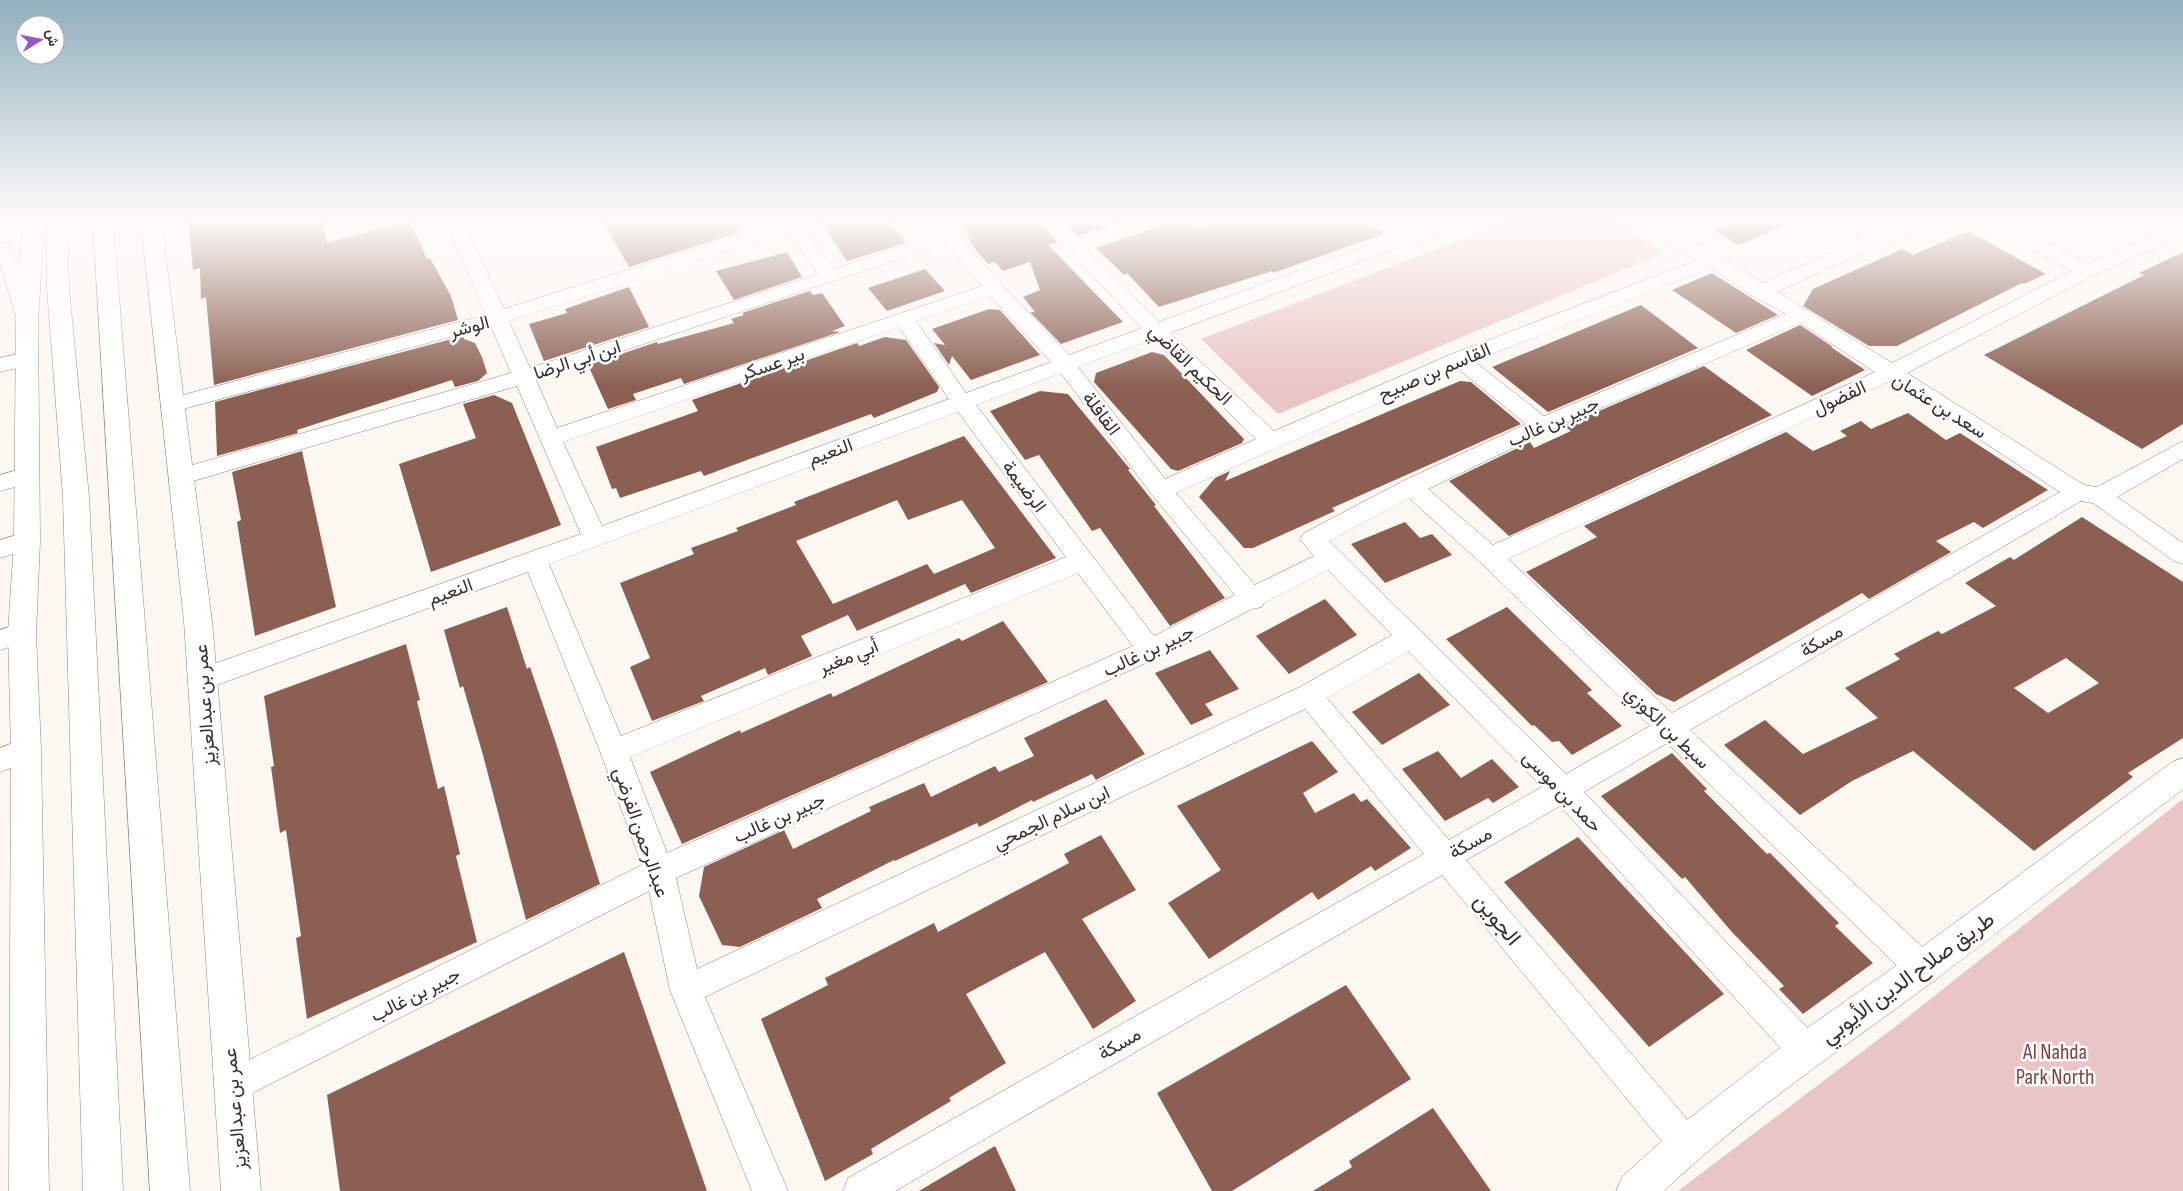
<svg xmlns="http://www.w3.org/2000/svg" width="2183" height="1191" font-family="'Sofia Sans Condensed',Vazirmatn,sans-serif">
<style>
.green{fill:#eac5c6}
.building{fill:#8b6053;fill-rule:evenodd}
.lines{fill:none;stroke-linecap:round;stroke-linejoin:round}
.minor-casing{stroke:#92847a;stroke-width:1}
.tertiary-casing{stroke:#92847a;stroke-width:1}
.secondary-casing{stroke:#92847a;stroke-width:1}
.primary-casing{stroke:#92847a;stroke-width:1}
.minor{fill:#fff;fill-rule:evenodd}
.tertiary{fill:#fff;fill-rule:evenodd}
.secondary{fill:#fff;fill-rule:evenodd}
.primary{fill:#fff;fill-rule:evenodd}
.labels{text-anchor:middle;stroke-width:5;stroke-linejoin:round;paint-order:stroke}
.street-label{font-size:19px;fill:#37312d;stroke:#fff}
.near-street-label{font-size:22px;fill:#37312d;stroke:#fff}
.near-park-label{font-size:22px;fill:#824046;stroke:#fff}
</style>
<rect width="100%" height="100%" fill="#fdf7f2"/>
<g class="green">
<polygon points="1513,220 1613,220 1663,253 1278,414 1201,339"/>
<polygon points="2183,799 2183,1191 1678,1191 1904,1020"/>
</g>
<g class="building">
<polygon points="188,220 322,220 327,243 409,220 427,259 430,258 451,296 458,320 214,385 206,297 201,299 200,268 193,270"/>
<polygon points="602,220 732,220 739,231 738,233 629,267"/>
<polygon points="819,220 889,220 906,243 847,261"/>
<polygon points="971,220 1038,220 1058,242 1048,245 1123,322 1061,344 1030,312 1035,312 1023,297 1040,290 1030,262 1003,271 995,262 988,264 971,244 965,225"/>
<polygon points="1063,220 1127,220 1078,236"/>
<polygon points="1164,220 1193,220 1195,230 1225,220 1366,220 1384,234 1273,273 1272,271 1159,307 1127,273 1124,275 1096,248 1160,226"/>
<polygon points="1739,220 1798,220 1798,221 1738,245 1714,230"/>
<polygon points="1968,231 2046,274 2024,284 2022,283 1897,346 1869,346 1803,306 1813,289 1902,249 1913,255"/>
<polygon points="787,252 802,277 734,300 716,271"/>
<polygon points="2183,252 2183,424 2142,449 1984,355 2144,275 2139,273"/>
<polygon points="925,269 945,291 887,311 868,288"/>
<polygon points="1712,273 1778,315 1736,333 1672,290"/>
<polygon points="629,287 649,327 544,361 529,324 567,313 565,309"/>
<polygon points="810,291 813,295 822,293 845,326 832,331 840,332 684,384 681,378 633,394 636,400 608,409 588,365 657,342 658,344 734,323 731,319 744,315 742,313"/>
<polygon points="1641,305 1698,348 1548,412 1492,367"/>
<polygon points="989,309 1000,310 1040,355 971,380 952,356 949,365 934,343 945,345 932,329"/>
<polygon points="1800,325 1833,347 1831,347 1865,370 1812,396 1746,350"/>
<polygon points="463,336 464,339 475,343 482,357 487,373 478,381 455,387 452,380 297,430 298,433 217,456 215,402"/>
<polygon points="885,337 906,340 939,387 937,392 874,418 871,414 704,476 701,471 620,498 616,488 612,489 596,447 698,411 692,400 857,343 859,346"/>
<polygon points="1152,352 1164,355 1244,439 1242,443 1178,471 1171,469 1094,382 1096,373"/>
<polygon points="1704,366 1772,415 1509,536 1449,481 1530,442 1534,448 1571,431 1564,426"/>
<polygon points="1460,381 1471,382 1521,424 1332,508 1335,511 1253,548 1244,548 1199,497 1215,478 1230,471 1225,481"/>
<polygon points="1040,391 1068,394 1130,469 1128,470 1156,505 1154,506 1225,598 1170,626 1100,528 1092,531 1039,455 1025,460 990,411"/>
<polygon points="494,395 512,403 561,525 431,572 399,464 476,438 463,404"/>
<polygon points="1908,413 1946,440 1960,433 2048,490 1983,528 1974,522 1936,541 1951,552 1869,599 1862,593 1674,702 1656,694 1526,572 1597,537 1584,526 1786,432 1813,451 1847,436 1840,431 1861,421 1871,429"/>
<path d="M 964,436 L 1056,558 L 971,593 L 965,584 L 857,631 L 848,615 L 801,636 L 812,656 L 768,675 L 765,668 L 701,696 L 704,701 L 652,721 L 630,667 L 650,658 L 620,583 L 694,554 L 691,548 L 738,531 L 736,528 L 796,505 L 794,502 ZM 897,500 L 908,520 L 962,500 L 995,548 L 934,574 L 927,564 L 833,604 L 796,541 Z"/>
<polygon points="302,451 336,607 255,636 237,522 241,520 232,472"/>
<path d="M 2082,517 L 2183,582 L 2183,738 L 2128,773 L 2133,777 L 2034,851 L 1913,751 L 1852,781 L 1800,815 L 1724,745 L 1765,720 L 1803,754 L 1878,718 L 1845,688 L 1900,659 L 1894,654 L 1938,631 L 1942,634 L 1996,606 L 1965,583 L 2010,557 L 2014,560 ZM 2066,658 L 2099,683 L 2048,713 L 2014,688 Z"/>
<polygon points="1405,522 1420,538 1432,534 1452,555 1385,583 1351,544"/>
<polygon points="1325,599 1357,635 1289,674 1256,636"/>
<polygon points="507,607 527,669 530,667 555,740 600,884 526,920 483,755 463,686 460,688 444,630"/>
<polygon points="1507,607 1592,690 1587,693 1622,726 1572,755 1559,741 1552,742 1534,725 1532,726 1446,639"/>
<polygon points="1003,621 1048,682 682,844 650,772 740,730 741,733 831,693 833,697 959,638 962,641"/>
<polygon points="406,644 420,700 417,701 438,789 444,786 460,854 456,856 477,942 307,1019 296,938 301,936 286,830 280,833 271,767 274,766 264,696"/>
<polygon points="1210,650 1239,689 1205,704 1213,715 1191,725 1155,673"/>
<polygon points="1419,673 1450,705 1382,745 1352,712"/>
<polygon points="1106,699 1145,754 1096,780 1092,774 1033,802 1032,800 979,827 977,823 895,861 894,860 817,899 822,908 740,947 722,945 699,896 704,867 784,830 793,849 871,811 869,807 924,783 931,797 995,766 999,772 1034,756 1024,738"/>
<polygon points="1312,741 1338,772 1303,793 1315,813 1354,793 1361,802 1367,799 1411,848 1375,871 1371,866 1318,900 1312,892 1209,959 1168,903 1221,870 1177,806"/>
<polygon points="1438,751 1461,778 1492,759 1519,787 1493,803 1488,798 1445,821 1402,769"/>
<polygon points="1672,753 1707,789 1704,791 1767,854 1770,853 1839,923 1835,926 1873,963 1803,1014 1779,989 1784,986 1731,931 1685,877 1682,879 1601,796"/>
<polygon points="1101,835 1136,890 1082,919 1136,1001 1093,1029 1045,952 966,994 1006,1063 949,1098 951,1101 871,1149 873,1154 825,1181 761,1019 828,985 825,978 869,956 934,923 938,932 1069,863 1064,854"/>
<polygon points="1578,837 1724,994 1649,1047 1504,882"/>
<polygon points="624,952 707,1191 340,1191 327,1095"/>
<polygon points="1346,985 1411,1079 1232,1191 1212,1191 1157,1093"/>
<polygon points="1433,1108 1491,1191 1313,1191 1352,1167 1349,1161"/>
<polygon points="995,1146 1016,1191 919,1191"/>
</g>
<g class="lines">
<defs>
<g id="minor">
<path d="M 445,220 L 463,220 L 504,309 L 779,222 L 778,220 L 797,220 L 834,269 L 920,240 L 905,220 L 924,220 L 933,232 L 943,220 L 969,220 L 955,230 L 1001,284 L 1069,355 L 1142,328 L 1040,220 L 1060,220 L 1078,239 L 1134,220 L 1162,220 L 1159,224 L 1087,249 L 1159,322 L 1391,237 L 1373,220 L 1393,220 L 1406,231 L 1437,220 L 1464,220 L 1461,224 L 1170,333 L 1274,431 L 1452,354 L 1697,260 L 1637,220 L 1659,220 L 1763,283 L 1862,238 L 1836,220 L 1858,220 L 1878,232 L 1910,220 L 1937,220 L 1934,224 L 1883,243 L 1777,292 L 1892,363 L 2072,271 L 1986,224 L 1983,220 L 2006,220 L 2088,264 L 2166,229 L 2176,221 L 2183,220 L 2183,234 L 2180,237 L 2094,275 L 1907,373 L 2084,485 L 2097,487 L 2183,441 L 2183,459 L 2117,497 L 2183,543 L 2183,564 L 2174,561 L 2093,503 L 2081,501 L 1690,730 L 1933,957 L 1938,968 L 1933,979 L 1922,983 L 1911,979 L 1667,743 L 1584,792 L 1818,1039 L 1823,1051 L 1818,1063 L 1806,1068 L 1794,1063 L 1560,806 L 1466,860 L 1698,1132 L 1703,1144 L 1698,1156 L 1686,1161 L 1674,1156 L 1442,875 L 895,1191 L 843,1191 L 848,1178 L 1424,854 L 1305,709 L 705,997 L 788,1191 L 752,1191 L 670,990 L 649,891 L 231,1104 L 219,1099 L 214,1087 L 219,1075 L 642,865 L 600,751 L 528,572 L 203,690 L 194,687 L 190,679 L 194,671 L 581,534 L 517,386 L 183,484 L 175,482 L 172,476 L 175,470 L 511,373 L 491,326 L 172,412 L 164,410 L 161,405 L 164,400 L 486,315 ZM 787,232 L 818,274 L 530,368 L 509,321 ZM 944,241 L 982,286 L 557,428 L 536,380 L 938,246 ZM 1711,268 L 1753,296 L 1786,314 L 1544,416 L 1474,361 ZM 990,296 L 1051,362 L 966,393 L 916,321 ZM 1800,323 L 1875,372 L 1493,545 L 1428,489 L 1550,430 ZM 899,327 L 949,399 L 602,526 L 563,442 ZM 1153,339 L 1256,439 L 1165,479 L 1078,367 ZM 1457,368 L 1526,424 L 1403,481 L 1304,533 L 1300,539 L 1314,556 L 1255,585 L 1176,493 ZM 1061,373 L 1153,496 L 1235,595 L 1154,636 L 976,405 ZM 1890,381 L 2060,492 L 1672,713 L 1508,559 ZM 958,412 L 1066,557 L 621,736 L 549,564 ZM 1409,498 L 1481,563 L 1650,726 L 1566,774 L 1329,541 ZM 1328,570 L 1392,635 L 1300,687 L 697,969 L 676,878 L 1159,657 L 1252,609 L 1262,607 L 1264,603 ZM 1078,573 L 1133,646 L 667,853 L 630,757 ZM 1408,651 L 1542,787 L 1449,840 L 1327,698 Z"/>
<polygon points="0,242 7,244 20,265 37,320 34,324 27,326 20,324 17,320 0,264"/>
<polygon points="27,352 34,354 37,359 34,364 0,372 0,358"/>
<polygon points="25,468 33,470 36,476 33,482 0,491 0,475"/>
<polygon points="27,532 35,535 39,541 35,547 0,558 0,540"/>
<polygon points="22,623 31,626 35,633 31,640 0,650 0,630"/>
<polygon points="26,738 36,742 40,750 36,758 0,772 0,748"/>
</g>
<g id="tertiary">
<polygon points="23,220 43,220 44,230 38,320 40,541 36,633 41,750 49,1191 9,1191 11,750 8,633 14,541 16,320"/>
<polygon points="141,220 161,220 212,621 261,1191 221,1191 184,621"/>
</g>
<g id="secondary">
<polygon points="47,220 67,220 69,288 89,497 123,1191 83,1191 63,497 47,288"/>
<polygon points="93,220 113,220 190,1191 150,1191"/>
</g>
<path id="primary" d="M 2183,758 L 2183,789 C 2100,852 2018,917 1935,980 C 1843,1048 1747,1112 1664,1191 L 1616,1191 L 1622,1177 L 1673,1131 L 1793,1038 L 1910,956 L 2172,762 Z"/>
</defs>
<use href="#minor" class="minor-casing"/>
<use href="#tertiary" class="tertiary-casing"/>
<use href="#secondary" class="secondary-casing"/>
<use href="#primary" class="primary-casing"/>
<use href="#minor" class="minor"/>
<use href="#tertiary" class="tertiary"/>
<use href="#secondary" class="secondary"/>
<use href="#primary" class="primary"/>
</g>
<linearGradient id="sky" x2="0" y2="1"><stop stop-color="#91b0be"/><stop offset="0.57" stop-color="#fefbf9"/><stop offset="1" stop-color="#fefbf9" stop-opacity="0"/></linearGradient>
<rect width="2183" height="387" fill="url(#sky)"/>
<g class="labels">
<g class="street-label">
<text transform="translate(469 326) rotate(-15)" y="7">الوشر</text>
<text transform="translate(577 359) rotate(-18)" y="7">ابن أبي الرضا</text>
<text transform="translate(772 363) rotate(-19)" y="7">بير عسكر</text>
<text transform="translate(1191 364) rotate(44)" y="7">الحكيم القاضي</text>
<text transform="translate(1434 371) rotate(-23)" y="7">القاسم بن صبيح</text>
<text transform="translate(1839 397) rotate(-25)" y="7">الفضول</text>
<text transform="translate(1940 405) rotate(32)" y="7">سعد بن عثمان</text>
<text transform="translate(1102 413) rotate(53)" y="7">القافلة</text>
<text transform="translate(1553 421) rotate(-24)" y="7">جبير بن غالب</text>
<text transform="translate(830 451) rotate(-20)" y="7">النعيم</text>
<text transform="translate(1025 486) rotate(53)" y="7">الرضيمة</text>
<text transform="translate(450 591) rotate(-20)" y="7">النعيم</text>
<text transform="translate(1821 640) rotate(-30)" y="7">مسكة</text>
<text transform="translate(1148 650) rotate(-25)" y="7">جبير بن غالب</text>
<text transform="translate(848 656) rotate(-22)" y="7">أبي مغير</text>
<text transform="translate(204 705) rotate(-94)" y="7">عمر بن عبدالعزيز</text>
<text transform="translate(1668 727) rotate(44)" y="7">سبط بن الكوزي</text>
<text transform="translate(1563 791) rotate(46)" y="7">حمد بن موسى</text>
<text transform="translate(779 817) rotate(-24)" y="7">جبير بن غالب</text>
<text transform="translate(1051 817) rotate(-25)" y="7">ابن سلام الجمحي</text>
<text transform="translate(642 832) rotate(71)" y="7">عبدالرحمن الفرضي</text>
<text transform="translate(1470 842) rotate(-29)" y="7">مسكة</text>
<text transform="translate(415 994) rotate(-27)" y="7">جبير بن غالب</text>
<text transform="translate(1119 1043) rotate(-30)" y="7">مسكة</text>
<text transform="translate(234 1109) rotate(-95)" y="7">عمر بن عبدالعزيز</text>
</g>
<g class="near-street-label">
<text transform="translate(1498 919) rotate(50)" y="8">الجوين</text>
<text transform="translate(1907 977) rotate(-36)" y="8">طريق صلاح الدين الأيوبي</text>
</g>
<g class="near-park-label">
<text x="2055" y="1059">Al Nahda<tspan x="2055" dy="25">Park North</tspan></text>
</g>
</g>
<g transform="translate(40 40) rotate(80)"><circle r="24" fill="#ffffff" stroke="#afadab"/>
<path d="M0-4L9 19L0 12L-9 19Z" fill="#9b53c7"/>
<text y="-8" font-size="14" font-weight="bold" text-anchor="middle" fill="#37312d">ش</text>
</g>
</svg>
